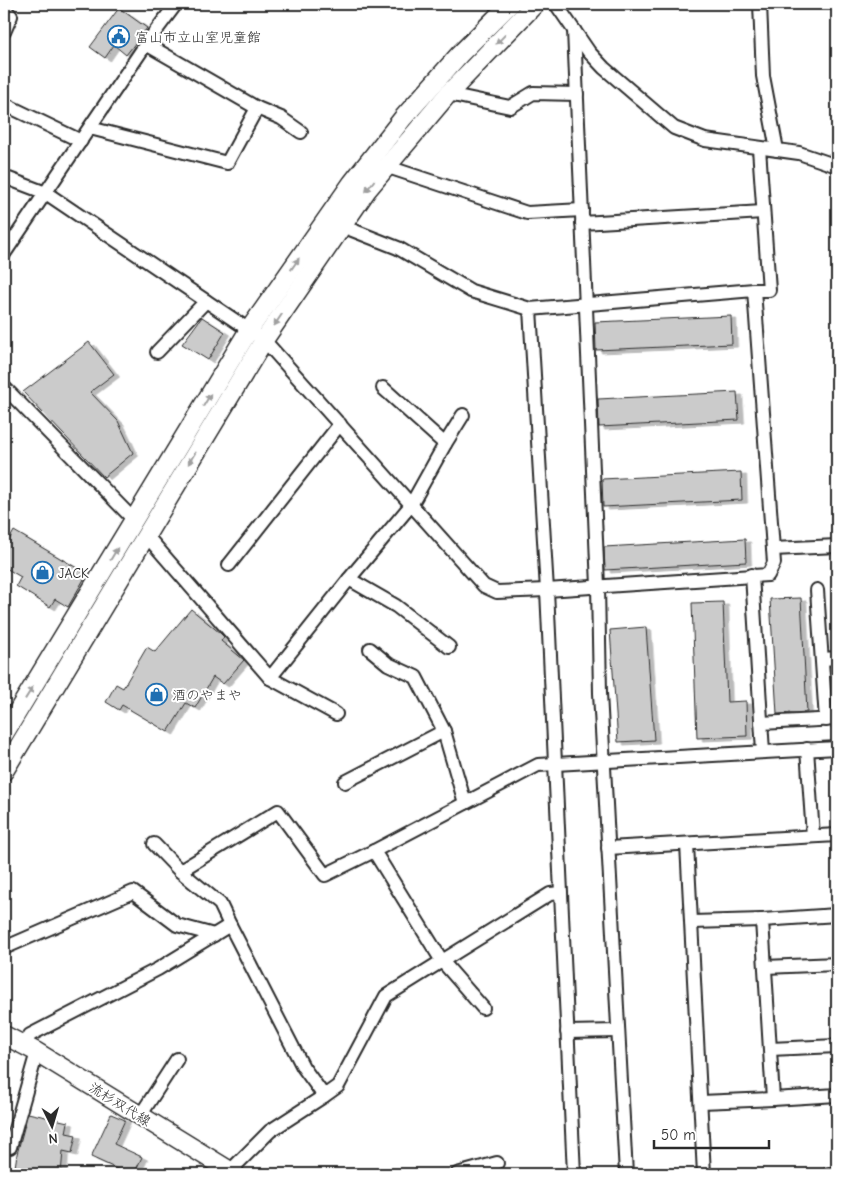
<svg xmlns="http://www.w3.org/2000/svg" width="841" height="1178" font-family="'Comic Neue','Klee One',sans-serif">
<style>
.building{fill:#cbcbcb;stroke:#2b2b2b;filter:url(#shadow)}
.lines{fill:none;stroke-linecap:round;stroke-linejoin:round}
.street-casing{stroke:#2b2b2b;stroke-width:16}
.secondary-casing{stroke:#2b2b2b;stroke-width:21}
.street{stroke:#fff;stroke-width:12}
.secondary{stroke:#fff;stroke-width:18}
.oneway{fill:#a0a0a0}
.labels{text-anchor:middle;stroke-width:4;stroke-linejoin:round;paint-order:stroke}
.poi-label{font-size:14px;fill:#2b2b2b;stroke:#fff;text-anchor:start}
.street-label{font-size:14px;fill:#2b2b2b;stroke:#fff}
</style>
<defs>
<filter id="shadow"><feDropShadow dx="5.5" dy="3" stdDeviation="0" flood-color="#0004"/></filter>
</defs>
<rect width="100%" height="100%" fill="#fff"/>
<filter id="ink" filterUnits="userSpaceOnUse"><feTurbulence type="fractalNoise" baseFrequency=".02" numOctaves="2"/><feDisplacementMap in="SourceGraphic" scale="10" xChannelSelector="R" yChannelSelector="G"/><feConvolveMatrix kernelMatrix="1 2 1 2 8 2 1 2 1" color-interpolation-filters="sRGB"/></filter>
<g filter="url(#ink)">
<g class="building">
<polygon points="119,8 147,28 126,55 114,45 105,58 90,47"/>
<polygon points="731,316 732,344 596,350 595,322"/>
<polygon points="202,317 225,332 208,360 182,344"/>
<polygon points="89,342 114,374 90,392 118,421 133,453 104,477 23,392"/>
<polygon points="737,392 739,420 599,427 598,399"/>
<polygon points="741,472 742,500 603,507 602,479"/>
<polygon points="14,531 87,574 68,607 55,599 50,607 16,586 21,577 4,567 4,549"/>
<polygon points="745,539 746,562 605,570 604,547"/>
<polygon points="801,598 807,712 777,714 770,599"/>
<polygon points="723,602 727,702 746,701 747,736 697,738 692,603"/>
<polygon points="191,609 220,633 224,637 221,641 244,660 223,684 213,677 195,708 186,703 168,732 122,705 119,710 106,702 116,684 123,688 147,647 155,652"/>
<polygon points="646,627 654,740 618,742 610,630"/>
<polygon points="28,1113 68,1122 66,1133 76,1135 72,1153 63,1151 61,1174 14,1174 17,1154"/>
<polygon points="111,1114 125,1120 114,1144 142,1157 134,1174 128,1174 91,1157"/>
</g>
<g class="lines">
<defs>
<g id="street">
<polyline points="556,4 589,52 604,68 674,128 705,140 799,153 837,166"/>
<polyline points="760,4 763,76 777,150"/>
<polyline points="4,8 11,16 4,32"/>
<polyline points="574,30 598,586 600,693 626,1174"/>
<polyline points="146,44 257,108"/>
<polyline points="448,94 510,107 533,93 577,94"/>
<polyline points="4,104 81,141"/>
<polyline points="90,128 227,163 257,108 281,118 301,132"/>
<polyline points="385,166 527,213 582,210"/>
<polyline points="4,177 46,193 264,340 484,586 497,592 547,590 768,575 774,563 754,290 769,290 759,148"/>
<polyline points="582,223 763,212"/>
<polyline points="342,226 398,248 471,291 530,309"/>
<polyline points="4,254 146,44 176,4"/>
<polyline points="157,352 206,301"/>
<polyline points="4,387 134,520"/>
<polyline points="383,388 445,444 463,415"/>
<polyline points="445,444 411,505 349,579 396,606 449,647"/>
<polyline points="145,534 270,678 336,714"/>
<polyline points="773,549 837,546"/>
<polyline points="229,565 340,424"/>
<polyline points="752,575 763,752"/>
<polyline points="817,590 826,720"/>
<polyline points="370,649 388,664 416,677 444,731"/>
<polyline points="822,659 837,658"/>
<polyline points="270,678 349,579"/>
<polyline points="761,723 837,719"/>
<polyline points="807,749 813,836"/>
<polyline points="345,782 444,731 465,803"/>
<polyline points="154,844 180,871"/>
<polyline points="687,844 704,1174"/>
<polyline points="608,848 837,835"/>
<polyline points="561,893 550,894 442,961 374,851 538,765 837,748"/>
<polyline points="837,915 762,920 773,1099 837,1095"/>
<polyline points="692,922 762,920"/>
<polyline points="230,925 220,904 180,871 278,811 325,875 374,851"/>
<polyline points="4,948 133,892 177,925 214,935"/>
<polyline points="765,967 837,964"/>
<polyline points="567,1032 618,1031"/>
<polyline points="25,1045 30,1035 158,969 230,925 303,1067 324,1096 338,1086 386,996 442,961 483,1008"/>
<polyline points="770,1049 837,1046"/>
<polyline points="701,1102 773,1099"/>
<polyline points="140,1116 177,1059"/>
<polyline points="10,1147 37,1052"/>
<polyline points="230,1171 270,1131 324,1096"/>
<polyline points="457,1174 497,1163"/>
<polyline points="574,1174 547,590 530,309 754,290"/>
<polyline points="829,1174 837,1174"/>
</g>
<g id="secondary">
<polyline points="4,734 249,330 352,183 403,118 459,55 510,4"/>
<polyline points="4,771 264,340 367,190 448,94 535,4"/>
<polyline points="4,1035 35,1051 235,1174"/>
</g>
</defs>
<use href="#street" class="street-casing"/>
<use href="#secondary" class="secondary-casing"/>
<use href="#street" class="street"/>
<use href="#secondary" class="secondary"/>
</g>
<defs><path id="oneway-solid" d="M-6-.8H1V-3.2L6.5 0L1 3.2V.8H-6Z" transform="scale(1.25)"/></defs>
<g class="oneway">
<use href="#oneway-solid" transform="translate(501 39) rotate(134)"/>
<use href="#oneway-solid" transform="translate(370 186) rotate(127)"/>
<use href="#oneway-solid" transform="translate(295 264) rotate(-55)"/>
<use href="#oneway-solid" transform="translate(278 320) rotate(124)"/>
<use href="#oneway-solid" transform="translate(207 400) rotate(-59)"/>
<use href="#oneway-solid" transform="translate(192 458) rotate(121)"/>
<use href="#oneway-solid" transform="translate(114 554) rotate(-59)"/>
<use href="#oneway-solid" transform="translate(29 693) rotate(-58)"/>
</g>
</g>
<defs>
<symbol id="civic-ring" viewBox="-11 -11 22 22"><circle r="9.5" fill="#fff" stroke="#1f6fb2" stroke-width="1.5"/><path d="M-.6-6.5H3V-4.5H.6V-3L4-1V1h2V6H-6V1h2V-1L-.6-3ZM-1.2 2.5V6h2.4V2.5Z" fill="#1f6fb2"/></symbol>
<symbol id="shop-ring" viewBox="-11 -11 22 22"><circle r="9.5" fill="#fff" stroke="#1f6fb2" stroke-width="1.5"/><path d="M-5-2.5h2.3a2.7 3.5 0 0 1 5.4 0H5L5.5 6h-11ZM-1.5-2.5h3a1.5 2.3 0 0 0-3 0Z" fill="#1f6fb2"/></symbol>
</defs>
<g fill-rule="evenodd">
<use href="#civic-ring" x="106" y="24" width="25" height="25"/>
<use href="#shop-ring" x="30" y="560" width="25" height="25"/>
<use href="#shop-ring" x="144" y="682" width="25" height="25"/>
</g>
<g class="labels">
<g class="poi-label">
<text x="135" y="42">富山市立山室児童館</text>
<text x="58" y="578">JACK</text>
<text x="172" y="700">酒のやまや</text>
</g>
<g class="street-label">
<text transform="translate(120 1104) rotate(32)" y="5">流杉双代線</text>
</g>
</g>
<rect width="841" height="1178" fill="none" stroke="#fff" stroke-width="20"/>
<rect x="10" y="10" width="821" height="1158" fill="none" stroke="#2b2b2b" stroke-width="2" filter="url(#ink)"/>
<g transform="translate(52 1126) rotate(175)" stroke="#ffffff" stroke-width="4" paint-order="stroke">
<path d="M0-4L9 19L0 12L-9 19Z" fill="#2b2b2b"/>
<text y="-8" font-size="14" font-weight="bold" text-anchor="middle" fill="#2b2b2b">N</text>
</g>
<path d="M654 1140v8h115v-8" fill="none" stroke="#2b2b2b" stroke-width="2.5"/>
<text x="661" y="1140" font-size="15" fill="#2b2b2b" stroke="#ffffff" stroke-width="4" paint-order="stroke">50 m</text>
</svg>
